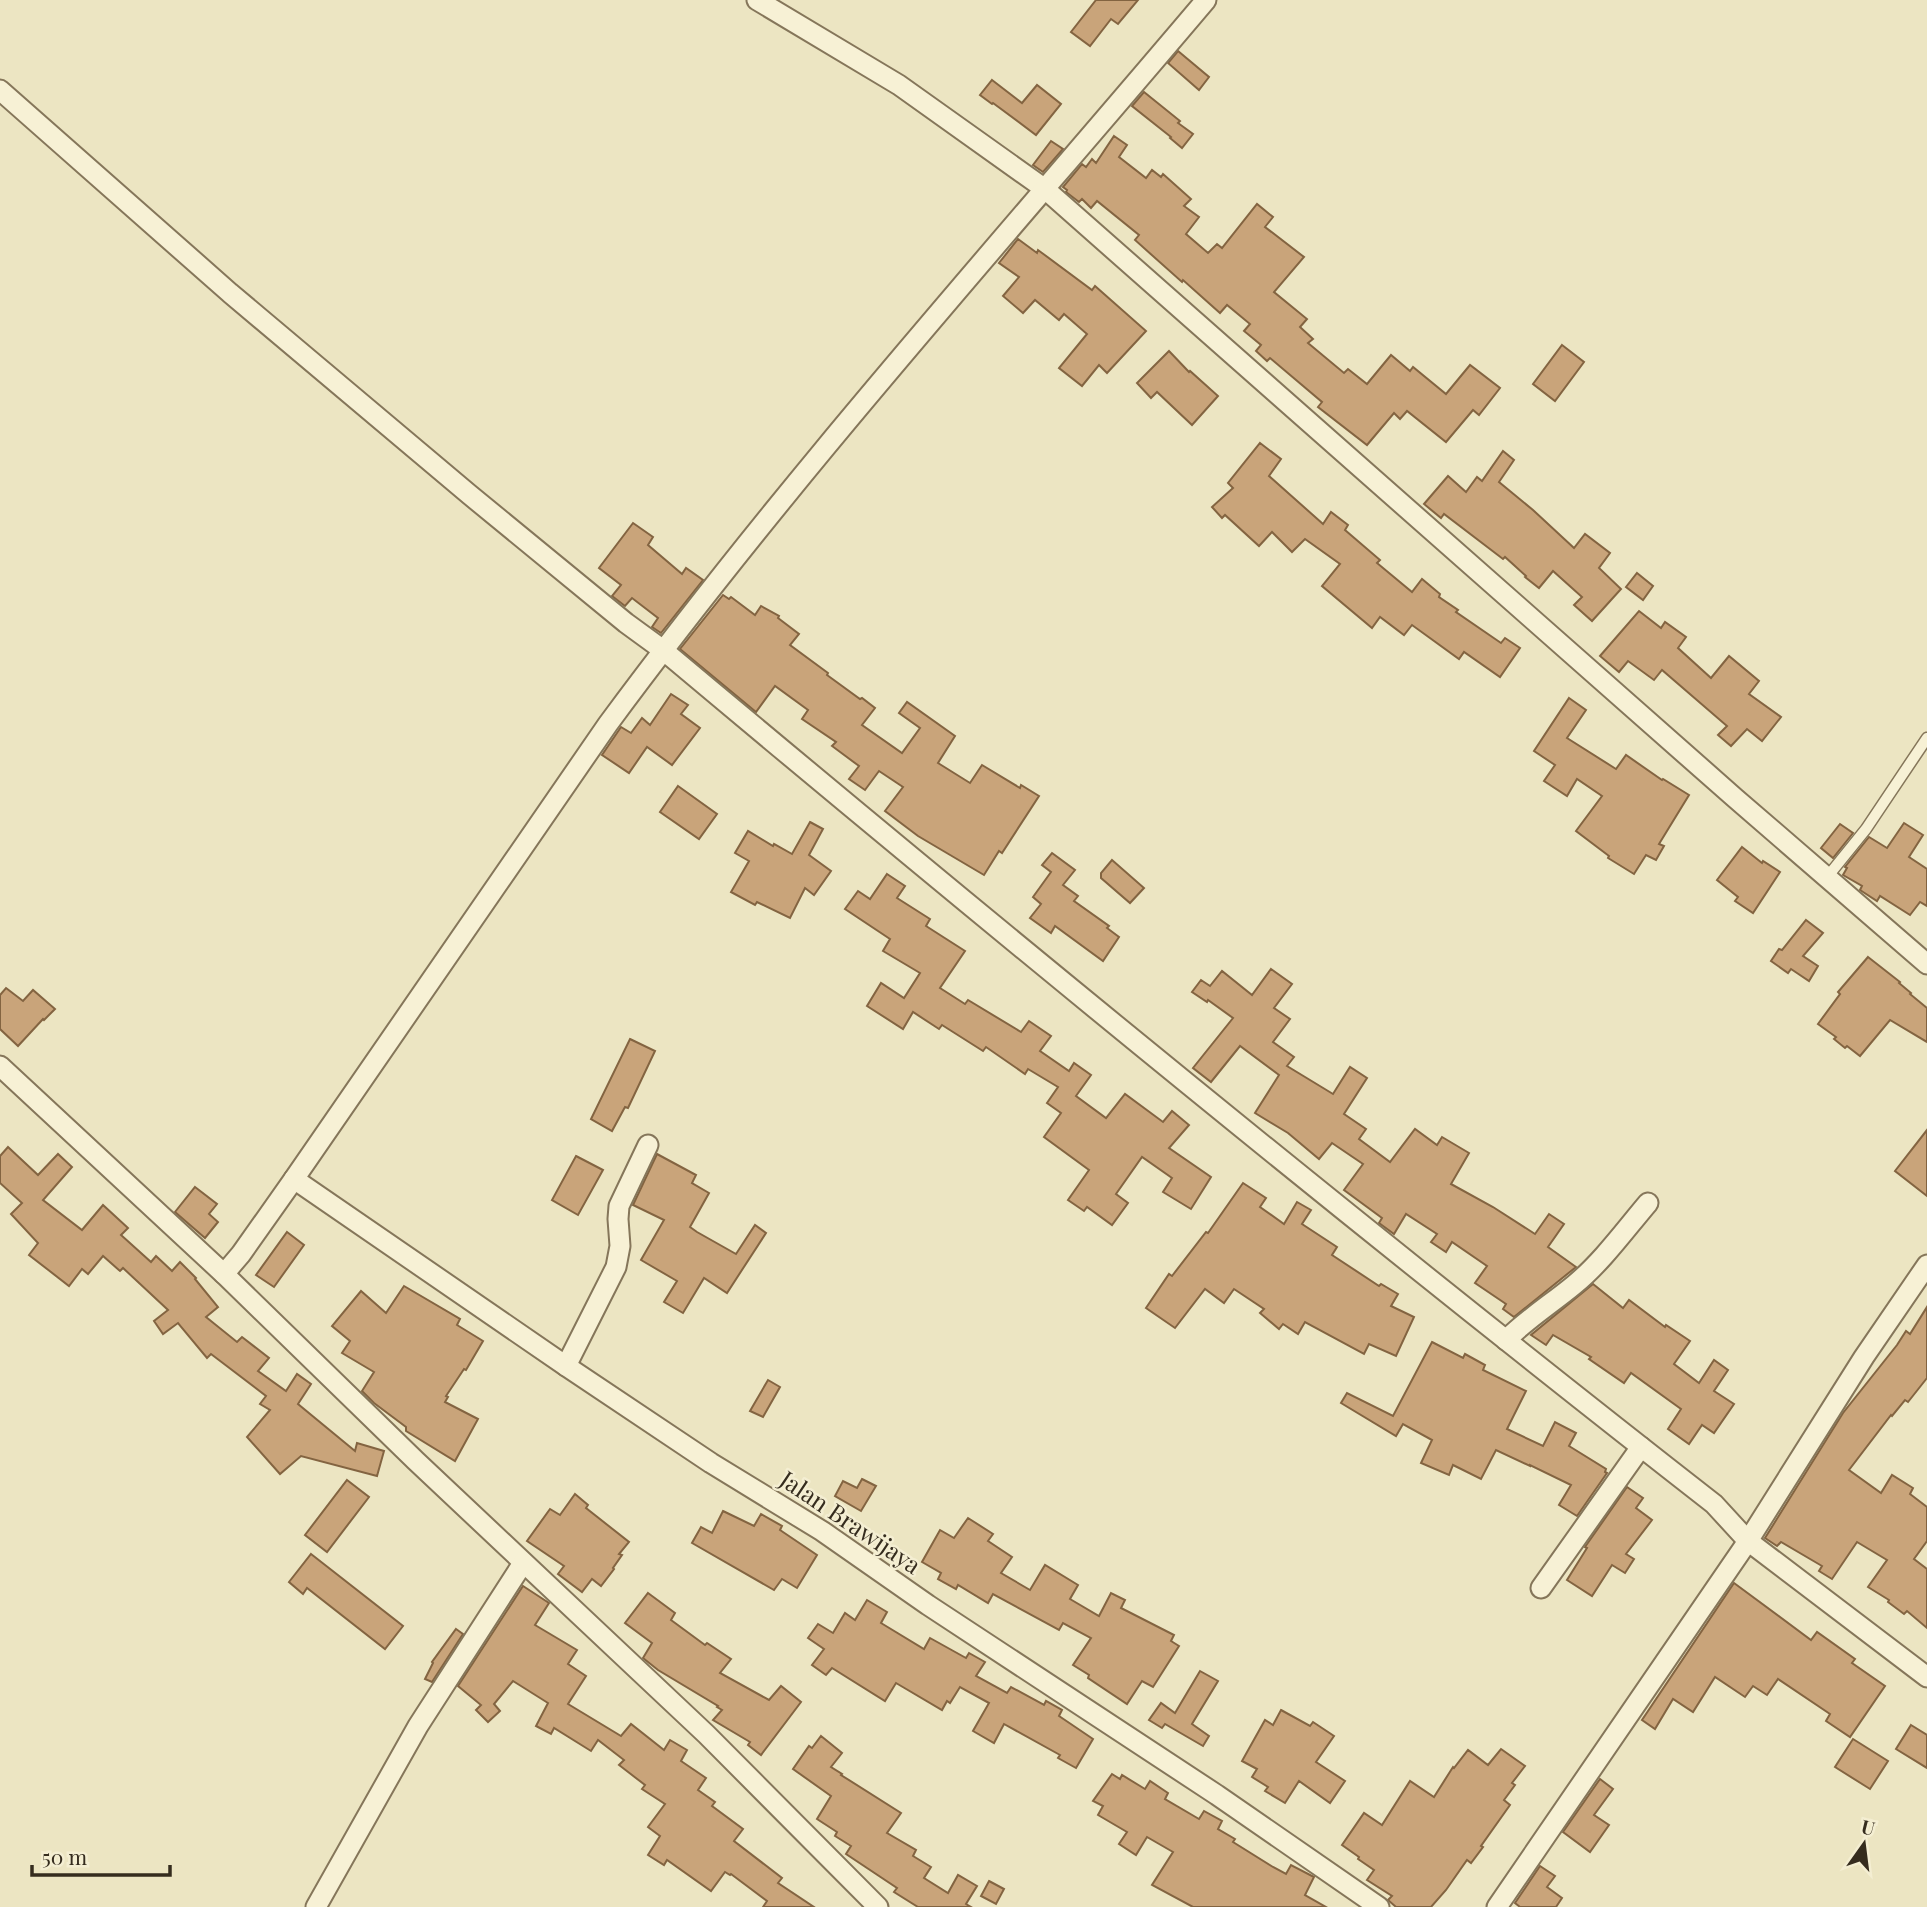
<svg xmlns="http://www.w3.org/2000/svg" width="1927" height="1907" font-family="'Playfair Display',serif">
<style>
.building{fill:#c9a47a;stroke:#836441;stroke-width:2}
.lines{fill:none;stroke-linecap:round;stroke-linejoin:round}
.lane-casing{stroke:#85765a;stroke-width:13}
.street-casing{stroke:#85765a;stroke-width:23}
.lane{stroke:#f7f1d5;stroke-width:10}
.street{stroke:#f7f1d5;stroke-width:19}
.labels{text-anchor:middle;stroke-width:5;stroke-linejoin:round;paint-order:stroke}
.street-label{font-size:24px;fill:#352c1e;stroke:#f4eed2}
</style>
<rect width="100%" height="100%" fill="#ece5c2"/>
<g class="building">
<polygon points="1096,0 1138,0 1118,24 1111,19 1090,46 1071,32"/>
<polygon points="1178,51 1209,77 1199,90 1168,63"/>
<polygon points="992,80 1022,103 1037,85 1061,104 1036,135 993,103 992,104 980,95"/>
<polygon points="1144,92 1180,121 1178,123 1193,134 1182,148 1170,138 1171,137 1132,106"/>
<polygon points="1114,136 1127,145 1119,157 1146,178 1152,170 1161,177 1163,174 1191,199 1184,206 1199,217 1186,234 1208,253 1217,244 1222,248 1257,204 1273,217 1265,227 1304,257 1274,292 1307,319 1300,327 1313,339 1308,343 1344,373 1348,369 1367,384 1391,355 1410,371 1413,367 1446,394 1470,365 1500,388 1479,415 1473,410 1446,442 1407,411 1400,419 1394,413 1367,445 1318,407 1322,402 1270,358 1267,361 1256,351 1261,345 1244,331 1250,324 1227,305 1220,313 1183,280 1182,282 1135,240 1139,235 1097,201 1091,208 1082,199 1079,202 1066,192 1067,190 1063,187 1082,164 1086,167 1092,159 1096,163"/>
<polygon points="1051,141 1063,149 1043,172 1033,165"/>
<polygon points="1018,239 1037,253 1038,250 1092,290 1095,286 1146,331 1107,373 1099,365 1082,386 1059,368 1087,334 1064,314 1059,320 1035,300 1023,313 1003,296 1019,277 999,263"/>
<polygon points="1562,345 1584,362 1555,401 1533,384"/>
<polygon points="1169,351 1189,372 1190,371 1218,396 1192,425 1157,392 1151,398 1137,383"/>
<polygon points="1260,443 1281,459 1269,476 1323,524 1331,512 1348,525 1345,530 1380,560 1377,563 1412,592 1422,579 1440,594 1439,597 1458,610 1456,612 1501,643 1505,638 1520,648 1500,677 1464,652 1459,659 1412,625 1404,635 1380,617 1372,628 1322,586 1340,564 1305,539 1292,552 1272,532 1259,546 1225,515 1222,518 1212,507 1233,488 1228,483"/>
<polygon points="1503,451 1514,460 1499,482 1533,510 1574,548 1585,534 1610,553 1599,568 1621,589 1592,621 1574,605 1582,597 1553,571 1539,588 1525,577 1526,576 1505,557 1503,559 1444,514 1441,518 1424,504 1448,476 1466,492 1477,477 1482,481"/>
<polygon points="633,523 653,537 648,545 682,574 686,568 703,580 661,633 652,627 658,618 632,598 625,606 612,596 621,585 599,568"/>
<polygon points="1637,573 1653,586 1643,600 1626,587"/>
<polygon points="723,595 729,599 731,597 755,615 761,606 779,616 778,618 799,634 790,645 828,673 827,675 860,699 862,698 875,708 862,725 902,753 920,728 899,713 907,702 955,736 938,763 970,783 982,765 1020,788 1021,785 1039,796 1002,853 999,851 984,875 918,836 885,811 903,787 879,771 865,790 849,779 859,766 832,746 836,742 802,719 808,710 775,686 756,712 680,649"/>
<polygon points="1639,611 1661,628 1665,622 1686,637 1678,648 1711,678 1729,656 1759,681 1749,694 1781,717 1762,741 1747,729 1731,746 1718,735 1727,726 1662,670 1654,680 1628,661 1619,672 1600,656"/>
<polygon points="671,694 688,705 681,714 700,728 672,765 647,747 629,773 602,755 621,727 631,733 642,718 650,725"/>
<polygon points="1569,698 1586,710 1567,738 1616,769 1626,755 1662,780 1663,779 1689,795 1659,844 1664,846 1656,860 1646,855 1634,874 1608,858 1609,856 1576,831 1602,796 1577,779 1567,796 1544,781 1555,765 1534,751"/>
<polygon points="678,786 717,814 699,839 660,812"/>
<polygon points="810,822 823,829 809,855 831,871 814,895 805,888 790,918 757,902 755,905 731,892 749,861 735,853 748,831 773,846 774,844 792,854"/>
<polygon points="1904,823 1923,835 1909,857 1927,869 1927,906 1920,902 1910,915 1880,896 1877,901 1860,890 1862,886 1843,875 1847,868 1845,867 1869,837 1887,848"/>
<polygon points="1840,824 1853,833 1833,858 1821,848"/>
<polygon points="1742,847 1762,863 1763,861 1780,872 1753,913 1735,901 1738,897 1717,880"/>
<polygon points="1052,853 1075,870 1063,885 1078,896 1074,901 1109,926 1107,928 1119,937 1103,961 1055,926 1051,933 1030,918 1041,904 1033,897 1051,872 1042,865"/>
<polygon points="1112,860 1144,888 1130,903 1101,878 1101,873"/>
<polygon points="887,874 905,886 897,898 930,919 926,926 965,951 940,988 965,1004 968,1000 1021,1032 1029,1021 1051,1036 1040,1051 1069,1071 1074,1063 1091,1075 1076,1096 1106,1118 1125,1094 1163,1122 1172,1111 1189,1125 1169,1148 1211,1177 1191,1209 1163,1192 1172,1178 1142,1157 1116,1194 1128,1203 1112,1225 1087,1207 1084,1211 1068,1200 1089,1170 1044,1137 1061,1113 1047,1103 1058,1087 1028,1069 1025,1074 986,1047 983,1051 942,1025 939,1029 913,1012 903,1029 867,1006 881,983 904,998 920,973 883,951 890,939 845,909 858,891 870,899"/>
<polygon points="1806,920 1823,933 1803,956 1818,966 1809,981 1791,969 1788,973 1771,961 1779,949 1782,950"/>
<polygon points="1868,957 1900,982 1899,983 1911,993 1910,994 1927,1008 1927,1042 1890,1020 1860,1056 1847,1046 1845,1048 1834,1039 1836,1037 1818,1024 1840,994 1838,992"/>
<polygon points="1271,969 1292,984 1274,1008 1290,1019 1273,1042 1294,1057 1287,1066 1333,1094 1350,1067 1367,1078 1344,1114 1366,1129 1359,1139 1390,1162 1415,1129 1437,1145 1442,1137 1469,1153 1451,1184 1493,1207 1535,1234 1549,1214 1564,1224 1548,1247 1576,1267 1514,1317 1503,1309 1506,1304 1475,1283 1487,1266 1452,1242 1446,1252 1431,1242 1437,1234 1406,1214 1394,1234 1379,1223 1382,1218 1344,1190 1363,1164 1332,1143 1319,1159 1288,1133 1255,1113 1279,1075 1240,1046 1211,1082 1193,1068 1233,1018 1208,1000 1207,1002 1192,992 1201,980 1210,986 1222,971 1252,995"/>
<polygon points="6,988 23,1001 33,990 55,1009 44,1020 43,1019 18,1046 0,1029 0,995"/>
<polygon points="630,1039 655,1051 628,1108 625,1107 612,1131 591,1119"/>
<polygon points="1927,1130 1927,1196 1895,1171"/>
<polygon points="8,1147 38,1175 58,1154 72,1167 43,1200 82,1230 103,1205 128,1228 121,1235 151,1262 156,1256 172,1271 180,1262 196,1278 195,1279 218,1307 206,1317 237,1342 242,1337 269,1358 258,1371 286,1391 297,1374 311,1384 298,1404 355,1451 357,1443 384,1451 377,1476 301,1456 280,1474 247,1437 270,1410 260,1404 266,1396 211,1354 207,1358 178,1323 163,1334 154,1321 168,1310 123,1268 120,1271 103,1256 88,1274 82,1269 69,1286 29,1255 38,1243 11,1214 22,1203 0,1183 0,1156"/>
<polygon points="657,1154 696,1175 692,1183 709,1193 690,1227 697,1232 736,1254 755,1225 766,1233 727,1293 704,1278 683,1313 664,1302 677,1281 641,1260 664,1220 633,1205"/>
<polygon points="576,1156 603,1170 578,1215 552,1200"/>
<polygon points="1243,1183 1266,1198 1260,1207 1284,1224 1297,1202 1311,1210 1302,1224 1337,1247 1332,1255 1379,1286 1381,1284 1398,1294 1391,1306 1414,1317 1396,1356 1369,1344 1364,1354 1305,1322 1298,1334 1283,1324 1279,1329 1260,1313 1264,1309 1234,1289 1224,1303 1205,1289 1175,1328 1146,1308 1169,1274 1172,1276 1206,1232 1208,1233"/>
<polygon points="195,1187 217,1204 209,1214 218,1222 205,1238 175,1212"/>
<polygon points="287,1232 304,1245 274,1287 256,1275"/>
<polygon points="1593,1284 1623,1308 1629,1300 1665,1327 1666,1325 1690,1341 1674,1364 1699,1383 1714,1360 1728,1370 1714,1391 1734,1404 1714,1433 1702,1425 1689,1444 1668,1429 1681,1409 1631,1373 1624,1383 1589,1359 1591,1357 1553,1335 1546,1345 1531,1335"/>
<polygon points="404,1286 460,1319 457,1325 483,1341 466,1370 464,1369 446,1396 448,1397 445,1402 478,1419 455,1461 406,1431 406,1427 374,1403 362,1391 374,1372 342,1353 350,1341 332,1326 361,1291 386,1313"/>
<polygon points="1927,1307 1927,1378 1908,1402 1905,1400 1892,1416 1891,1415 1849,1470 1881,1493 1892,1475 1913,1488 1910,1494 1927,1507 1927,1541 1914,1559 1927,1569 1927,1628 1907,1611 1904,1614 1888,1602 1889,1600 1868,1587 1887,1560 1857,1542 1832,1579 1819,1571 1822,1566 1781,1542 1777,1546 1765,1538 1843,1413 1897,1345 1906,1331 1910,1334"/>
<polygon points="1432,1342 1463,1358 1465,1354 1485,1365 1483,1370 1526,1391 1507,1429 1543,1446 1555,1422 1576,1433 1569,1446 1606,1469 1605,1472 1607,1473 1577,1516 1559,1505 1571,1485 1530,1465 1530,1466 1496,1450 1481,1479 1453,1465 1449,1475 1421,1463 1432,1440 1403,1424 1396,1436 1341,1403 1347,1393 1393,1416"/>
<polygon points="768,1380 780,1387 763,1417 750,1411"/>
<polygon points="862,1479 876,1486 861,1511 835,1496 843,1481 857,1488"/>
<polygon points="347,1480 369,1497 327,1552 305,1535"/>
<polygon points="1627,1487 1643,1498 1636,1508 1652,1520 1626,1554 1634,1559 1625,1573 1612,1565 1592,1596 1567,1580 1587,1548 1585,1547"/>
<polygon points="575,1494 588,1505 586,1508 629,1542 619,1554 622,1555 613,1568 614,1569 601,1586 592,1579 582,1592 558,1574 564,1566 527,1541 550,1509 560,1515"/>
<polygon points="723,1511 754,1526 761,1514 782,1526 780,1530 817,1555 797,1588 782,1579 774,1590 692,1543 701,1527 712,1533"/>
<polygon points="968,1518 993,1534 988,1541 1012,1557 1001,1573 1030,1590 1045,1565 1078,1585 1070,1599 1099,1616 1111,1593 1125,1600 1121,1608 1174,1635 1171,1641 1179,1646 1153,1687 1142,1681 1127,1704 1088,1678 1089,1675 1073,1665 1091,1638 1063,1623 1059,1630 993,1594 988,1603 958,1585 956,1589 938,1579 941,1573 922,1562 940,1530 954,1538"/>
<polygon points="311,1554 403,1626 385,1649 307,1588 303,1594 289,1582"/>
<polygon points="1734,1583 1811,1640 1817,1632 1855,1659 1852,1663 1885,1686 1850,1737 1826,1721 1830,1714 1778,1679 1767,1695 1753,1686 1745,1697 1715,1677 1693,1712 1673,1699 1655,1729 1642,1720"/>
<polygon points="523,1586 549,1603 535,1625 577,1650 568,1664 586,1676 568,1704 621,1736 631,1724 664,1750 670,1740 687,1750 681,1761 706,1778 698,1790 715,1802 712,1806 743,1829 734,1841 782,1878 778,1883 814,1907 763,1907 767,1901 731,1874 730,1875 725,1872 711,1891 667,1860 664,1865 648,1855 660,1836 648,1827 665,1804 642,1789 645,1785 619,1765 624,1760 598,1740 591,1751 554,1728 551,1734 536,1726 548,1703 513,1681 494,1704 500,1711 488,1722 476,1710 481,1705 458,1686"/>
<polygon points="648,1593 675,1613 671,1620 705,1645 707,1643 731,1659 720,1673 769,1700 781,1686 801,1702 761,1755 748,1745 750,1742 713,1720 722,1710 717,1707 718,1706 658,1670 643,1658 652,1643 625,1623"/>
<polygon points="867,1600 887,1612 881,1623 924,1649 930,1638 966,1658 969,1653 985,1662 976,1676 1007,1693 1011,1687 1044,1705 1046,1701 1062,1710 1059,1716 1093,1739 1076,1768 1058,1758 1060,1755 1004,1724 994,1743 973,1731 989,1703 960,1687 950,1703 947,1701 942,1710 896,1683 885,1701 832,1668 826,1675 812,1665 824,1649 808,1638 818,1624 833,1633 845,1613 855,1620"/>
<polygon points="456,1629 463,1634 432,1682 425,1679 433,1663 432,1662"/>
<polygon points="1200,1671 1218,1681 1192,1724 1209,1736 1203,1746 1165,1724 1162,1728 1149,1720 1161,1703 1175,1713"/>
<polygon points="1281,1710 1310,1726 1313,1722 1334,1736 1316,1762 1345,1781 1330,1803 1299,1781 1285,1803 1265,1791 1268,1787 1252,1777 1257,1769 1242,1761 1265,1720 1273,1725"/>
<polygon points="1911,1725 1927,1735 1927,1768 1896,1749"/>
<polygon points="821,1736 842,1753 831,1767 842,1774 841,1775 901,1813 887,1833 916,1850 913,1856 931,1867 924,1878 948,1893 958,1875 977,1886 966,1904 971,1907 918,1907 894,1892 897,1888 846,1854 851,1846 835,1836 837,1832 817,1819 831,1796 793,1769 809,1746 812,1748"/>
<polygon points="1853,1739 1888,1761 1870,1789 1835,1767"/>
<polygon points="1501,1749 1525,1766 1512,1783 1515,1785 1504,1800 1510,1805 1481,1846 1483,1847 1471,1863 1467,1860 1446,1890 1431,1907 1396,1907 1388,1900 1392,1896 1367,1880 1374,1870 1358,1859 1359,1857 1342,1845 1364,1813 1382,1825 1410,1781 1434,1797 1453,1767 1454,1768 1468,1750 1488,1765"/>
<polygon points="1112,1774 1120,1779 1122,1775 1145,1789 1150,1781 1168,1793 1165,1799 1199,1819 1204,1811 1222,1821 1218,1829 1235,1839 1233,1842 1273,1867 1286,1874 1291,1865 1314,1877 1305,1895 1326,1907 1193,1907 1152,1885 1173,1852 1147,1837 1136,1855 1119,1844 1127,1832 1098,1815 1103,1806 1093,1801"/>
<polygon points="1600,1779 1613,1789 1594,1815 1609,1825 1590,1852 1563,1832"/>
<polygon points="1540,1866 1555,1876 1547,1887 1562,1898 1556,1907 1520,1907 1515,1903"/>
<polygon points="989,1881 1004,1889 996,1904 981,1896"/>
</g>
<g class="lines">
<defs>
<polyline id="lane" points="1828,876 1866,829 1927,738"/>
<g id="street">
<polyline points="757,0 899,85 1045,189 1735,798 1927,964"/>
<path d="M 0,90 L 230,293 L 470,495 L 626,623 L 663,650 C 1009,940 1358,1226 1714,1504 L 1748,1541 L 1927,1677"/>
<polyline points="0,1066 224,1274 416,1461 706,1734 878,1907"/>
<polyline points="294,1179 566,1366 711,1463 822,1531 928,1605 1217,1795 1379,1907"/>
<path d="M 224,1274 L 241,1254 L 294,1179 L 608,724 C 794,472 1004,239 1206,0"/>
<path d="M 1506,1340 C 1527,1319 1551,1304 1574,1285 C 1602,1262 1625,1230 1648,1203"/>
<polyline points="566,1366 616,1267 620,1246 618,1219 619,1206 648,1145"/>
<polyline points="1541,1588 1641,1447"/>
<polyline points="316,1907 418,1726 523,1563"/>
<polyline points="1497,1907 1748,1541 1864,1357 1927,1265"/>
</g>
</defs>
<use href="#lane" class="lane-casing"/>
<use href="#street" class="street-casing"/>
<use href="#lane" class="lane"/>
<use href="#street" class="street"/>
</g>
<g class="labels">
<g class="street-label">
<text transform="translate(850 1523) rotate(34)" y="8">Jalan Brawijaya</text>
</g>
</g>
<g transform="translate(1864 1844) rotate(14)" stroke="#f4eed2" stroke-width="5" paint-order="stroke">
<path d="M0-5L12 26L0 18L-12 26Z" fill="#352c1e"/>
<text y="-10" font-size="19" font-weight="bold" text-anchor="middle" fill="#352c1e">U</text>
</g>
<path d="M32 1865v10h138v-10" fill="none" stroke="#352c1e" stroke-width="3.5"/>
<text x="42" y="1865" font-size="21" fill="#352c1e" stroke="#f4eed2" stroke-width="5" paint-order="stroke">50 m</text>
</svg>
